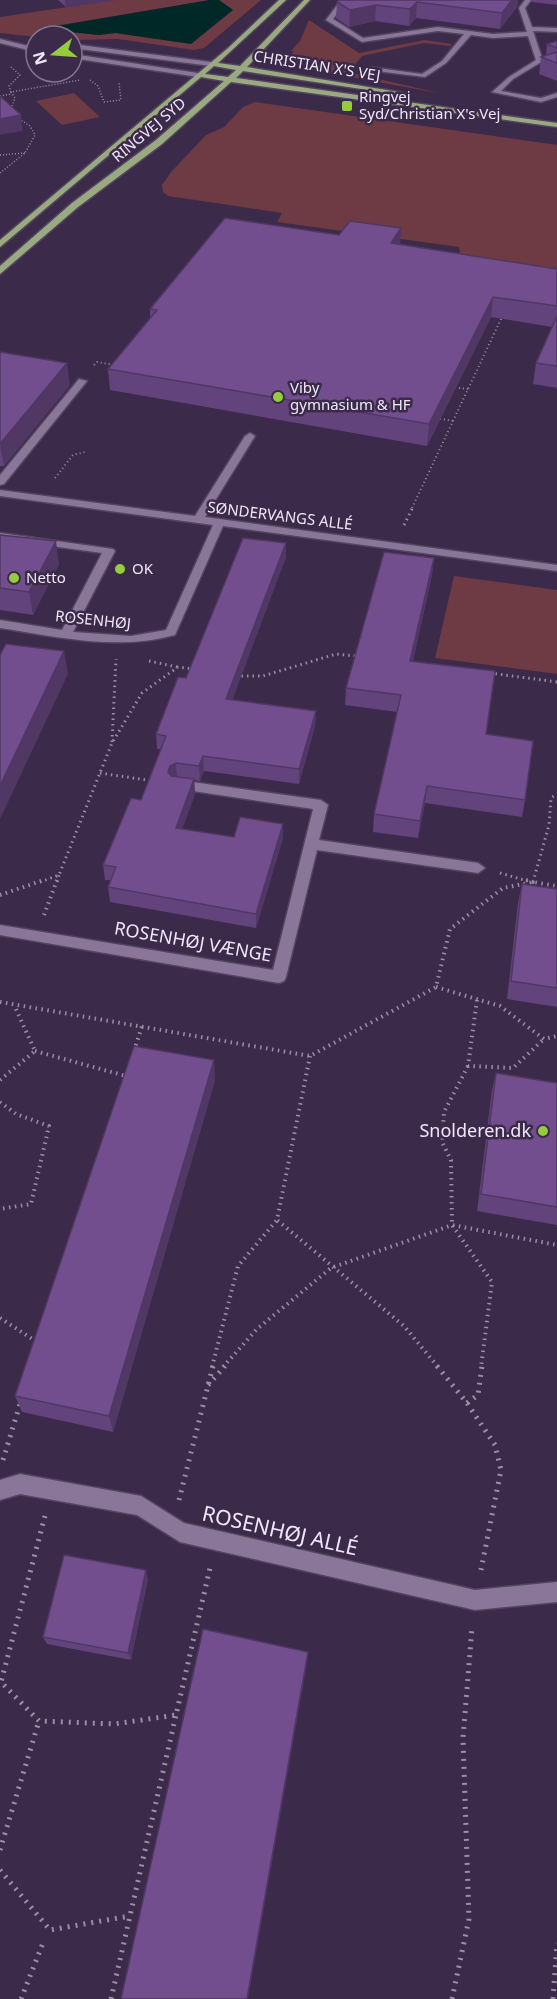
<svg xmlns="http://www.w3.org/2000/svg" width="557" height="1999" font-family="'Noto Sans',sans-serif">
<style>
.green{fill:#6e3a44}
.water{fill:#002826}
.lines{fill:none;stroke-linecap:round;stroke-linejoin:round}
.minor-casing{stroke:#53455f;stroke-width:3}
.major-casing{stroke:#53455f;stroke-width:3}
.path-far4{stroke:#9c8ea7;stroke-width:1.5;stroke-dasharray:1 2;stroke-linecap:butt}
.path-far3{stroke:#9c8ea7;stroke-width:2;stroke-dasharray:1 3;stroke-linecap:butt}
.path-far2{stroke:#9c8ea7;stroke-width:3;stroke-dasharray:1.5 4;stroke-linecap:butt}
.path-far1{stroke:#9c8ea7;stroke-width:4;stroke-dasharray:1.5 4.5;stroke-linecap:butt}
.path{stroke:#9c8ea7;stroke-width:5;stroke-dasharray:2 6;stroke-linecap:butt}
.minor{fill:#897699;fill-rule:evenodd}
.major{fill:#99aa81;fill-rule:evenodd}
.wall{fill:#62437b}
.shaded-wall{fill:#503764}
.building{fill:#724e8f;stroke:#503764;stroke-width:1.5}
.poi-dot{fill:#94cc3c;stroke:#3b2a49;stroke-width:2}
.labels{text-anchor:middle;stroke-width:5;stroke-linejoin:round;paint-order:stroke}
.far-street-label{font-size:15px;fill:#f0e6fa;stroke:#3b2a49}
.far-poi-label{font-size:15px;fill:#f0e6fa;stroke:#3b2a49;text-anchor:start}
.street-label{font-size:18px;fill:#f0e6fa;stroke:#3b2a49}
.poi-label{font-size:18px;fill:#f0e6fa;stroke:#3b2a49;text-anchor:end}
.near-street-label{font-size:21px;fill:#f0e6fa;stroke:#3b2a49}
</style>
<rect width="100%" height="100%" fill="#3b2a49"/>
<g class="green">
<polygon points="115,0 210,0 42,28 99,35 115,33 233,10 219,0 261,0 204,48 194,50 118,39 72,40 72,36 36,37 0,33 0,17"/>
<polygon points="309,20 359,53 424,40 452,44 450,46 424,43 362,56 349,72 443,94 290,66 283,63 282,59 286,55 290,56 294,51 291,51 300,41"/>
<polygon points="74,93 100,117 62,125 36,101"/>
<polygon points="255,102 557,145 557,286 449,267 460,252 459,247 277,222 282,213 168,196 163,192 162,185 172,171 206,135 224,127 243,107"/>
<polygon points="454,576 557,590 557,674 435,658"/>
</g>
<polygon class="water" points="210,0 219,0 233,10 191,44 115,33 99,35 40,29"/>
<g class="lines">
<defs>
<g id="minor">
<polygon points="341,0 347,0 333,19 363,38 438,27 493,34 527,32 519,8 525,0 531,0 525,8 532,27 557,28 557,32 533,31 543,61 513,79 501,91 541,98 557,93 557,97 541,102 492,92 509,77 536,60 528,36 493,38 471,35 446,63 425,77 368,70 370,67 422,74 442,61 464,34 438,31 362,42 326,20"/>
<polygon points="0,39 36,48 36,52 0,43"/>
<polygon points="72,44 211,62 214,64 211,66 72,48"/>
<polygon points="72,54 198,73 201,75 198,77 72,58"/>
<polygon points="79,379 87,381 4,484 0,485 0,475"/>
<path d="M 250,433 L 255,436 L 205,517 L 557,565 L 557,571 L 223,526 L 175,635 C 116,651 59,637 0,628 L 0,620 L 62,630 L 102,553 L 0,539 L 0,533 L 113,549 L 115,551 L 73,632 L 131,636 L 166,630 L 213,525 L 0,496 L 0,490 L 195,516 L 245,436 Z"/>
<polygon points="178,780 321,800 328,805 319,840 478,863 485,868 478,873 317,850 286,977 284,981 279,983 0,935 0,925 273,970 313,809 173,788 171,785 173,782"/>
<polygon points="20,1474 141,1496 184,1523 475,1590 557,1582 557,1602 475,1610 180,1542 137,1515 20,1494 0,1500 0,1480"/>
</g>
<path id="major" d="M 279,0 L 286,0 L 218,63 L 240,66 L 304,0 L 310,0 L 247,67 L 405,93 L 401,95 L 243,71 L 236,78 L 557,123 L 557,127 L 231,82 L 162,144 L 78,207 L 0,274 L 0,266 L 72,203 L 156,140 L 224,81 L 201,77 L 0,247 L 0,240 L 227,49 ZM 214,66 L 236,70 L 228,77 L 205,74 Z"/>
</defs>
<use href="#minor" class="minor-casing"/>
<use href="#major" class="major-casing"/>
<g class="path-far4">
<polyline points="11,67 20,75 9,86 11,92"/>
<polyline points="90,80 98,86 104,102 121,100 119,83"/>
<polyline points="0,96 12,94"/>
<polyline points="11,109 15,98 11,92 80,80"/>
<polyline points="0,155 25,153"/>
<polyline points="0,173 25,153 35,135 30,126 19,119"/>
</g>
<g class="path-far3">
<polyline points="94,365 97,362 115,365"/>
<polyline points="451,387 468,389"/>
<polyline points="436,418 453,421"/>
<polyline points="55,478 73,455 85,452"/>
<polyline points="412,508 502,317"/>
</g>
<g class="path-far2">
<polyline points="404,525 413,507"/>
<polyline points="149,661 177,667"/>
<polyline points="490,673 557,682"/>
<polyline points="236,676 263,676 336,654 357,656"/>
<polyline points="112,742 116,659"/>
<polyline points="100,773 153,781"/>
<polyline points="500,873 531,882"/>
<polyline points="40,882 59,875 112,743 142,693 178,667 193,669"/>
<polyline points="57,882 59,875"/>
<polyline points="533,882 549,825 551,798 557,794"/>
</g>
<g class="path-far1">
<polyline points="526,880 533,882 534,880"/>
<polyline points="0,895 44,880"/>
<polyline points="44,915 57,880"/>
<polyline points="436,987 500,1006 544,1039 557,1036"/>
<polyline points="477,1000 468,1066 513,1068 544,1039"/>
<polyline points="0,1002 310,1056 436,987 450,929 503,888 533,882 557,886"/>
<polyline points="35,1051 126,1076"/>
<polyline points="134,1051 142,1026"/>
<polyline points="310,1056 277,1220 404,1326 438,1367"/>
<polyline points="468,1066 444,1112 442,1142 451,1160 452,1225 557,1245"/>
<polyline points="0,1080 35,1051 14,1005"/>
<polyline points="0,1102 16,1114 49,1126 31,1204 0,1209"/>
<polyline points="0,1318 37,1342"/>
<polyline points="212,1367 238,1266 277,1220"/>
<polyline points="223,1367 257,1329 331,1268 452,1225 492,1282 481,1367"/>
</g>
<g class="path">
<polyline points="437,1366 467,1403 495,1445 501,1470 481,1570"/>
<polyline points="208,1385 225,1366"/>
<polyline points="467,1403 478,1395 482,1366"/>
<polyline points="3,1460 20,1404"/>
<polyline points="179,1500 213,1366"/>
<polyline points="45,1516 1,1682 39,1721 114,1724 176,1715 210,1568"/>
<polyline points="0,1850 39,1721"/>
<polyline points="0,1870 50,1930 130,1916"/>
<polyline points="21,1999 43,1943"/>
<polyline points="111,1999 176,1715"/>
<polyline points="452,1999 469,1919 463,1738 472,1628"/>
<polyline points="553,1999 557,1943"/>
</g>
<use href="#minor" class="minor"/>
<use href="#major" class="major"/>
</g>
<g class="wall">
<polygon points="58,0 115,0 66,7"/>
<polygon points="518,0 517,7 500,29 416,18 409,26 375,21 349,27 336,18 337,2"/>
<polygon points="531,0 557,0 557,5 532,2"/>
<polygon points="557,41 557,81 539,74 541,57 546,56 547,44"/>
<polygon points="400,244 557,269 557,388 533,384 536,363 552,327 491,317 427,446 110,390 108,369 150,319 150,309"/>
<polygon points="0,352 70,385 4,466 0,466"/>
<polygon points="0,535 59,564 33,615 0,610"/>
<polygon points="286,543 286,557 232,700 316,711 315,726 299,784 204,771 200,781 194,780 195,794 182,829 234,837 283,824 283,838 256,928 110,902 108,887 111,880 105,880 103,865 141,800 161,749 157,749 156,734 186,678"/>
<polygon points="434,558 432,575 413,661 486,734 525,800 522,817 425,803 418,838 373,832 374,814 397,712 345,705 346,688"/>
<polygon points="522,884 557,889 557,1007 507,999 518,903"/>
<polygon points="496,1073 557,1083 557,1225 477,1211 492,1090"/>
<polygon points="215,1080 113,1432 22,1412 15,1396"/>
<polygon points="148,1579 131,1660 47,1644 43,1637"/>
</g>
<g class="shaded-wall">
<polygon points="65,0 115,0 66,7"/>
<polygon points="512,0 518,0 517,7 500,29 502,13"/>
<polygon points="417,2 416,18 409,26 410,9"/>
<polygon points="376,5 375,21 349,27 350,10"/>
<polygon points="21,115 23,131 0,135 0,119"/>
<polygon points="401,228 400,248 391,243"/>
<polygon points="493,297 491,317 427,446 429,424"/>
<polygon points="67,363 70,385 4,466 0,444"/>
<polygon points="56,541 59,564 33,615 29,592"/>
<polygon points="286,543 286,557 227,714 226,699"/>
<polygon points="434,558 432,575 409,678 410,661"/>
<polygon points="64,651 68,674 0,819 0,786"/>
<polygon points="316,711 315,726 299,784 299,769"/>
<polygon points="203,756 204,771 200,781 199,766"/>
<polygon points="176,763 177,778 171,781 168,772 170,766"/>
<polygon points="194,779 195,794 177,842 176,828"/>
<polygon points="427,786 425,803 418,838 420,821"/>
<polygon points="283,824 283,838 256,928 256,914"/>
<polygon points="214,1060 215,1080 113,1432 109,1416"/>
<polygon points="146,1570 148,1579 131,1660 128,1653"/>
<polygon points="308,1652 307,1664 248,1999 247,1999"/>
</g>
<g class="building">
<polygon points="339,0 512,0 502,13 417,2 410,9 376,5 350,10 337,2"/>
<polygon points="557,41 557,48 547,44"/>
<polygon points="557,52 557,63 541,57"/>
<polygon points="0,96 21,115 0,119"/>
<polygon points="225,218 339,235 350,221 401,228 391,243 557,269 557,306 493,297 429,424 108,369 157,310 150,309"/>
<polygon points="557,316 557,366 536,363"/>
<polygon points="0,352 67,363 0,444"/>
<polygon points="0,535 56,541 29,592 0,588"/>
<polygon points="243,538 286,543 226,699 316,711 299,769 203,756 199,766 176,763 170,766 168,772 171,776 194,779 176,828 234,837 240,817 283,824 256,914 108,887 116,867 103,865 131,798 141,800 166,736 156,734 178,677 186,678"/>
<polygon points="384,552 434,558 410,661 495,671 486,734 533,741 525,800 427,786 420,821 374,814 401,695 346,688"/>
<polygon points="6,644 64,651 0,786 0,655"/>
<polygon points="522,884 557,889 557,988 511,981"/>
<polygon points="134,1046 214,1060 109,1416 15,1396"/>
<polygon points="496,1073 557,1083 557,1207 481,1194"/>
<polygon points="64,1555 146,1570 128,1653 43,1637"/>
<polygon points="203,1629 308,1652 247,1999 121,1999"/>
</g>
<g class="poi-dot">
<rect x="341" y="100" width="12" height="12" rx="3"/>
<circle cx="278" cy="397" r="6"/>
<circle cx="120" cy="569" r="6"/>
<circle cx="14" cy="578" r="6"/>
<circle cx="543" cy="1131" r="6"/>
</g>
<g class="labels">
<g class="far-street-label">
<text transform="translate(317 66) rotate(9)" y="5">CHRISTIAN X'S VEJ</text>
<text transform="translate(149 130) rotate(-40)" y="5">RINGVEJ SYD</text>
<text transform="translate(280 516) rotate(7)" y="5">SØNDERVANGS ALLÉ</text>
<text transform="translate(93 620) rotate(6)" y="5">ROSENHØJ</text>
</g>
<g class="far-poi-label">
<text x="359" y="102">Ringvej<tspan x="359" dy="17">Syd/Christian X's Vej</tspan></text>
<text x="290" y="393">Viby<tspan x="290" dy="17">gymnasium &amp; HF</tspan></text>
<text x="132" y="574">OK</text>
<text x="26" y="583">Netto</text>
</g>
<g class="street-label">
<text transform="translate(193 942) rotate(10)" y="6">ROSENHØJ VÆNGE</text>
</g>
<g class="poi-label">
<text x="531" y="1137">Snolderen.dk</text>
</g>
<g class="near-street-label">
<text transform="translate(280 1531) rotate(13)" y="7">ROSENHØJ ALLÉ</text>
</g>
</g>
<g transform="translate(54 54) rotate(253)"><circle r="28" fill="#3b2a49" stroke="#837590" stroke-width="1.5"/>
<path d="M0-4.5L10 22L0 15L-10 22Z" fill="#94cc3c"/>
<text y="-9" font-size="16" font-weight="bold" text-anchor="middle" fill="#f0e6fa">N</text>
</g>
</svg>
